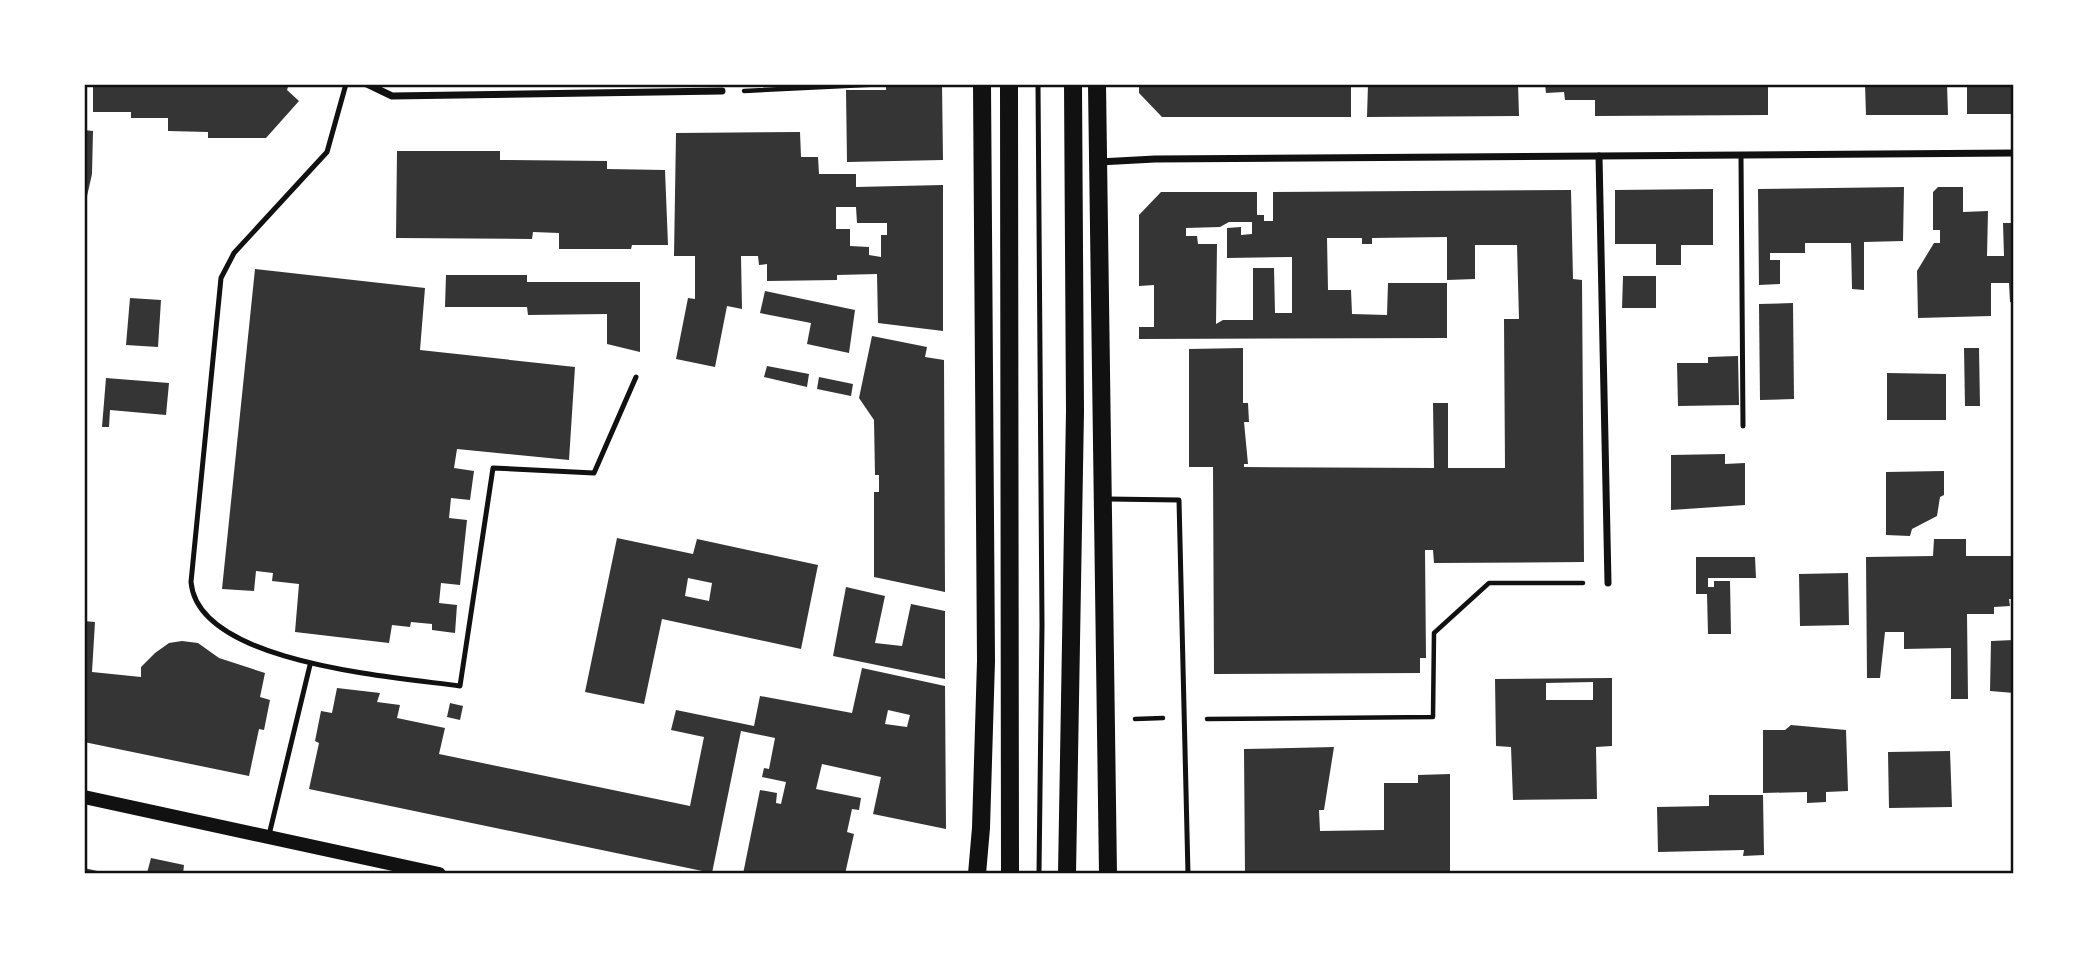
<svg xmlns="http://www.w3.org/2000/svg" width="2098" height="958" font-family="'Zilla Slab',serif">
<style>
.building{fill:#353535;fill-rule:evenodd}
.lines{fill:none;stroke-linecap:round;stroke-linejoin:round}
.path{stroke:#111;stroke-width:4.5}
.service{stroke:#111;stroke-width:5}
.minor{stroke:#111;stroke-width:7}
.secondary{stroke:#111;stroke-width:14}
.primary{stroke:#111;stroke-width:18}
.neatline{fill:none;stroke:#111;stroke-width:2.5}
</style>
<rect width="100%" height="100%" fill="#fff"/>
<g class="building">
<polygon points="93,84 289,84 287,90 299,101 266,138 208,138 208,132 168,131 168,118 131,118 131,112 93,112"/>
<polygon points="886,84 942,84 943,160 847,162 846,90 886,90"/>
<polygon points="1139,84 1351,84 1351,117 1162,117 1139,93"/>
<polygon points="1368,84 1518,84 1519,116 1367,117"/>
<polygon points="1545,84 1768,84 1768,115 1595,116 1595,100 1565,100 1564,92 1546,93"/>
<polygon points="1865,84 1947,84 1948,115 1866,115"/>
<rect x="1967" y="84" width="47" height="30"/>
<polygon points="84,130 93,131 92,174 85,205"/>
<path d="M 800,132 L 801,157 L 818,157 L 819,174 L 856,174 L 856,187 L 943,185 L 943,331 L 878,323 L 877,274 L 837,275 L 837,280 L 767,281 L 767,264 L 759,265 L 758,256 L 741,256 L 742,309 L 727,306 L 715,367 L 676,359 L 688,298 L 695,299 L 695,256 L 674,256 L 676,133 ZM 836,207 L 856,207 L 857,223 L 887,223 L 887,235 L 881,235 L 881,257 L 869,255 L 869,247 L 850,246 L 850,229 L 836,229 Z"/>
<polygon points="397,151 500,151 500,160 607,161 607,169 665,170 668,245 632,245 631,249 559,249 559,233 533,232 532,239 396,238"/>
<polygon points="1904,187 1903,241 1864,242 1864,290 1852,289 1851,243 1805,243 1805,253 1770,253 1770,260 1780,260 1780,284 1759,285 1758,189"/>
<polygon points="1938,187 1963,187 1963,212 1988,211 1987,256 2004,256 2003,223 2014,223 2014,302 2010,302 2009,283 1991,283 1991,316 1918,318 1917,271 1934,243 1940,243 1940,230 1933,230 1933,192"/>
<polygon points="1713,189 1713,245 1681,245 1681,265 1656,265 1656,244 1615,244 1615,190"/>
<path d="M 1571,190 L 1573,279 L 1582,280 L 1584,562 L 1434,563 L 1433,550 L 1425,550 L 1426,658 L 1420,658 L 1420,673 L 1214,674 L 1213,467 L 1189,467 L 1189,349 L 1243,348 L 1243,403 L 1248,403 L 1249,422 L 1244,422 L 1248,464 L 1244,464 L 1244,467 L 1434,468 L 1433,403 L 1448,403 L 1448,468 L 1505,468 L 1504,319 L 1519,319 L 1517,245 L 1475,245 L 1475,279 L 1447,280 L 1447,237 L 1372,238 L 1372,244 L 1362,244 L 1362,238 L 1327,238 L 1328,290 L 1351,290 L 1352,314 L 1387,315 L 1388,283 L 1447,283 L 1447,338 L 1139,339 L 1139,327 L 1154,327 L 1154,285 L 1139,286 L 1139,215 L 1161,192 L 1257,192 L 1257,215 L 1264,215 L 1264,221 L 1273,221 L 1273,192 ZM 1229,222 L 1252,222 L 1252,234 L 1241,235 L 1241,227 L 1227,228 L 1227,258 L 1292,257 L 1292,313 L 1275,313 L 1274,268 L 1253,268 L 1253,320 L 1223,320 L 1216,324 L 1217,244 L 1198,244 L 1197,236 L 1186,236 L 1186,228 L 1220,227 Z"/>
<polygon points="255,269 425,288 420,350 575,367 569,460 457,449 454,468 474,471 470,500 451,498 449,518 467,520 460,585 441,583 439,603 457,605 455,633 432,630 432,624 411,622 410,627 392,625 389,643 295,632 299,584 272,581 273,573 256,571 254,591 222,589"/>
<polygon points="446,275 527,275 527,282 640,282 640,352 607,344 607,314 528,315 527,307 445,307"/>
<polygon points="1623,276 1656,276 1656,308 1622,308"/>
<polygon points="765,291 855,310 849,353 807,344 811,323 760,313"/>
<polygon points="130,298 161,300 158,347 126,345"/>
<polygon points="1793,303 1794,399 1760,400 1759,304"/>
<polygon points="872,336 927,347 925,357 944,360 945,592 874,577 874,492 879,492 879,475 875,475 874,420 859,398"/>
<polygon points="1964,348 1979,348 1980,406 1965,406"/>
<polygon points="1738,356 1739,405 1678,406 1677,363 1708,363 1708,357"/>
<polygon points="767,366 809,374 807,387 764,377"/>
<polygon points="1887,373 1946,374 1946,420 1887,420"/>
<polygon points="819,377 853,384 851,396 817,389"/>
<polygon points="106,378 169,383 166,415 110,410 109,427 102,427"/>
<polygon points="1725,454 1725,464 1745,463 1745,505 1671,510 1671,455"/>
<polygon points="1944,471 1944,495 1940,497 1937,516 1912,529 1910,536 1886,535 1886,472"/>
<path d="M 617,538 L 693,554 L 697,539 L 818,565 L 801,649 L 662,619 L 644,704 L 585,692 ZM 688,578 L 712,583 L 709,601 L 685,596 Z"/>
<polygon points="1934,539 1966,539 1966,556 2014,556 2014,599 2009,599 2010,606 1994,607 1994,614 1967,614 1968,699 1951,699 1951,648 1904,649 1904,632 1885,632 1880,678 1867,678 1866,557 1933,556"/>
<polygon points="1696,557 1755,557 1756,578 1708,578 1708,587 1714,587 1714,581 1730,581 1731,634 1708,634 1707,594 1696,594"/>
<polygon points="1848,573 1849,625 1800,626 1799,574"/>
<polygon points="846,587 885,596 875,643 902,646 911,604 945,611 945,679 833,656"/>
<polygon points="84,621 95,622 92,672 141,677 141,667 155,653 169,643 182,641 198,643 219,658 265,673 260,697 270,700 264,730 259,729 249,776 84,742"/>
<polygon points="2014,640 2014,693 1990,691 1991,641"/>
<path d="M 862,668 L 945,686 L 946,829 L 873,814 L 881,777 L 822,764 L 816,789 L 861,798 L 859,810 L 852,809 L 847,832 L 854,834 L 845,874 L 743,874 L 760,790 L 777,793 L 776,803 L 781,804 L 786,782 L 762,777 L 764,768 L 769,769 L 775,738 L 741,731 L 712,873 L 309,789 L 319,743 L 315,741 L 321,711 L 332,713 L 337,688 L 380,693 L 377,702 L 400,705 L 397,718 L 445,728 L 439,754 L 690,806 L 704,737 L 671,730 L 676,710 L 754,726 L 760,696 L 852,713 ZM 888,710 L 910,715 L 907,727 L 885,724 Z"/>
<path d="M 1612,678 L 1612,746 L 1596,747 L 1597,799 L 1513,800 L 1511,747 L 1496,746 L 1495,679 ZM 1593,682 L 1593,700 L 1546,700 L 1546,683 Z"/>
<polygon points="450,703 463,706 460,720 447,717"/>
<polygon points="1791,725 1846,730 1848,791 1826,792 1826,802 1807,803 1807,792 1763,793 1763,730 1785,730"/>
<polygon points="1334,747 1324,810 1319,810 1320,831 1384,830 1384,783 1418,783 1418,775 1450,774 1450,874 1245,874 1244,749"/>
<polygon points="1950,751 1952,807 1889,808 1888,752"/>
<polygon points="1709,795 1763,795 1764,855 1743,856 1744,850 1658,852 1657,807 1709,806"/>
<polygon points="151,858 184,865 183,874 147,873"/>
<polygon points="84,868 106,873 106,874 84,874"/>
</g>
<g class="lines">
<g class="path">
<polyline points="744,91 886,84"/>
<polyline points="1135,719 1163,718"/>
<polyline points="1207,719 1433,717 1434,633 1489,583 1583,583"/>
</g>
<g class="service">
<path d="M 346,84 L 327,152 L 234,253 L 221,278 L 191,582 C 198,664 396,677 460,686 L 493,468 L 594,473 L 636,377"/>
<polyline points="1038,84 1042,625 1039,874"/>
<polyline points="1741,156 1743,426"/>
<polyline points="1108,499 1179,500 1188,874"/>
<polyline points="269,835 310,665"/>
</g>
<g class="minor">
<polyline points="367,84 392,96 722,91"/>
<polyline points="1599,156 1608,583"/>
<polyline points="1099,162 1155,159 2014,153"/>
</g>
<polyline class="secondary" points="84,797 439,874"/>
<g class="primary">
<polyline points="1009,84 1010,874"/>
<polyline points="1097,84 1108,874"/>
<polyline points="977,874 981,828 986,661 982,84"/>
<polyline points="1067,874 1075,411 1073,84"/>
</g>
</g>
<rect width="2098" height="958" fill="none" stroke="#ffffff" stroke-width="172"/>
<rect x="86" y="86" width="1926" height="786" class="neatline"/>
</svg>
